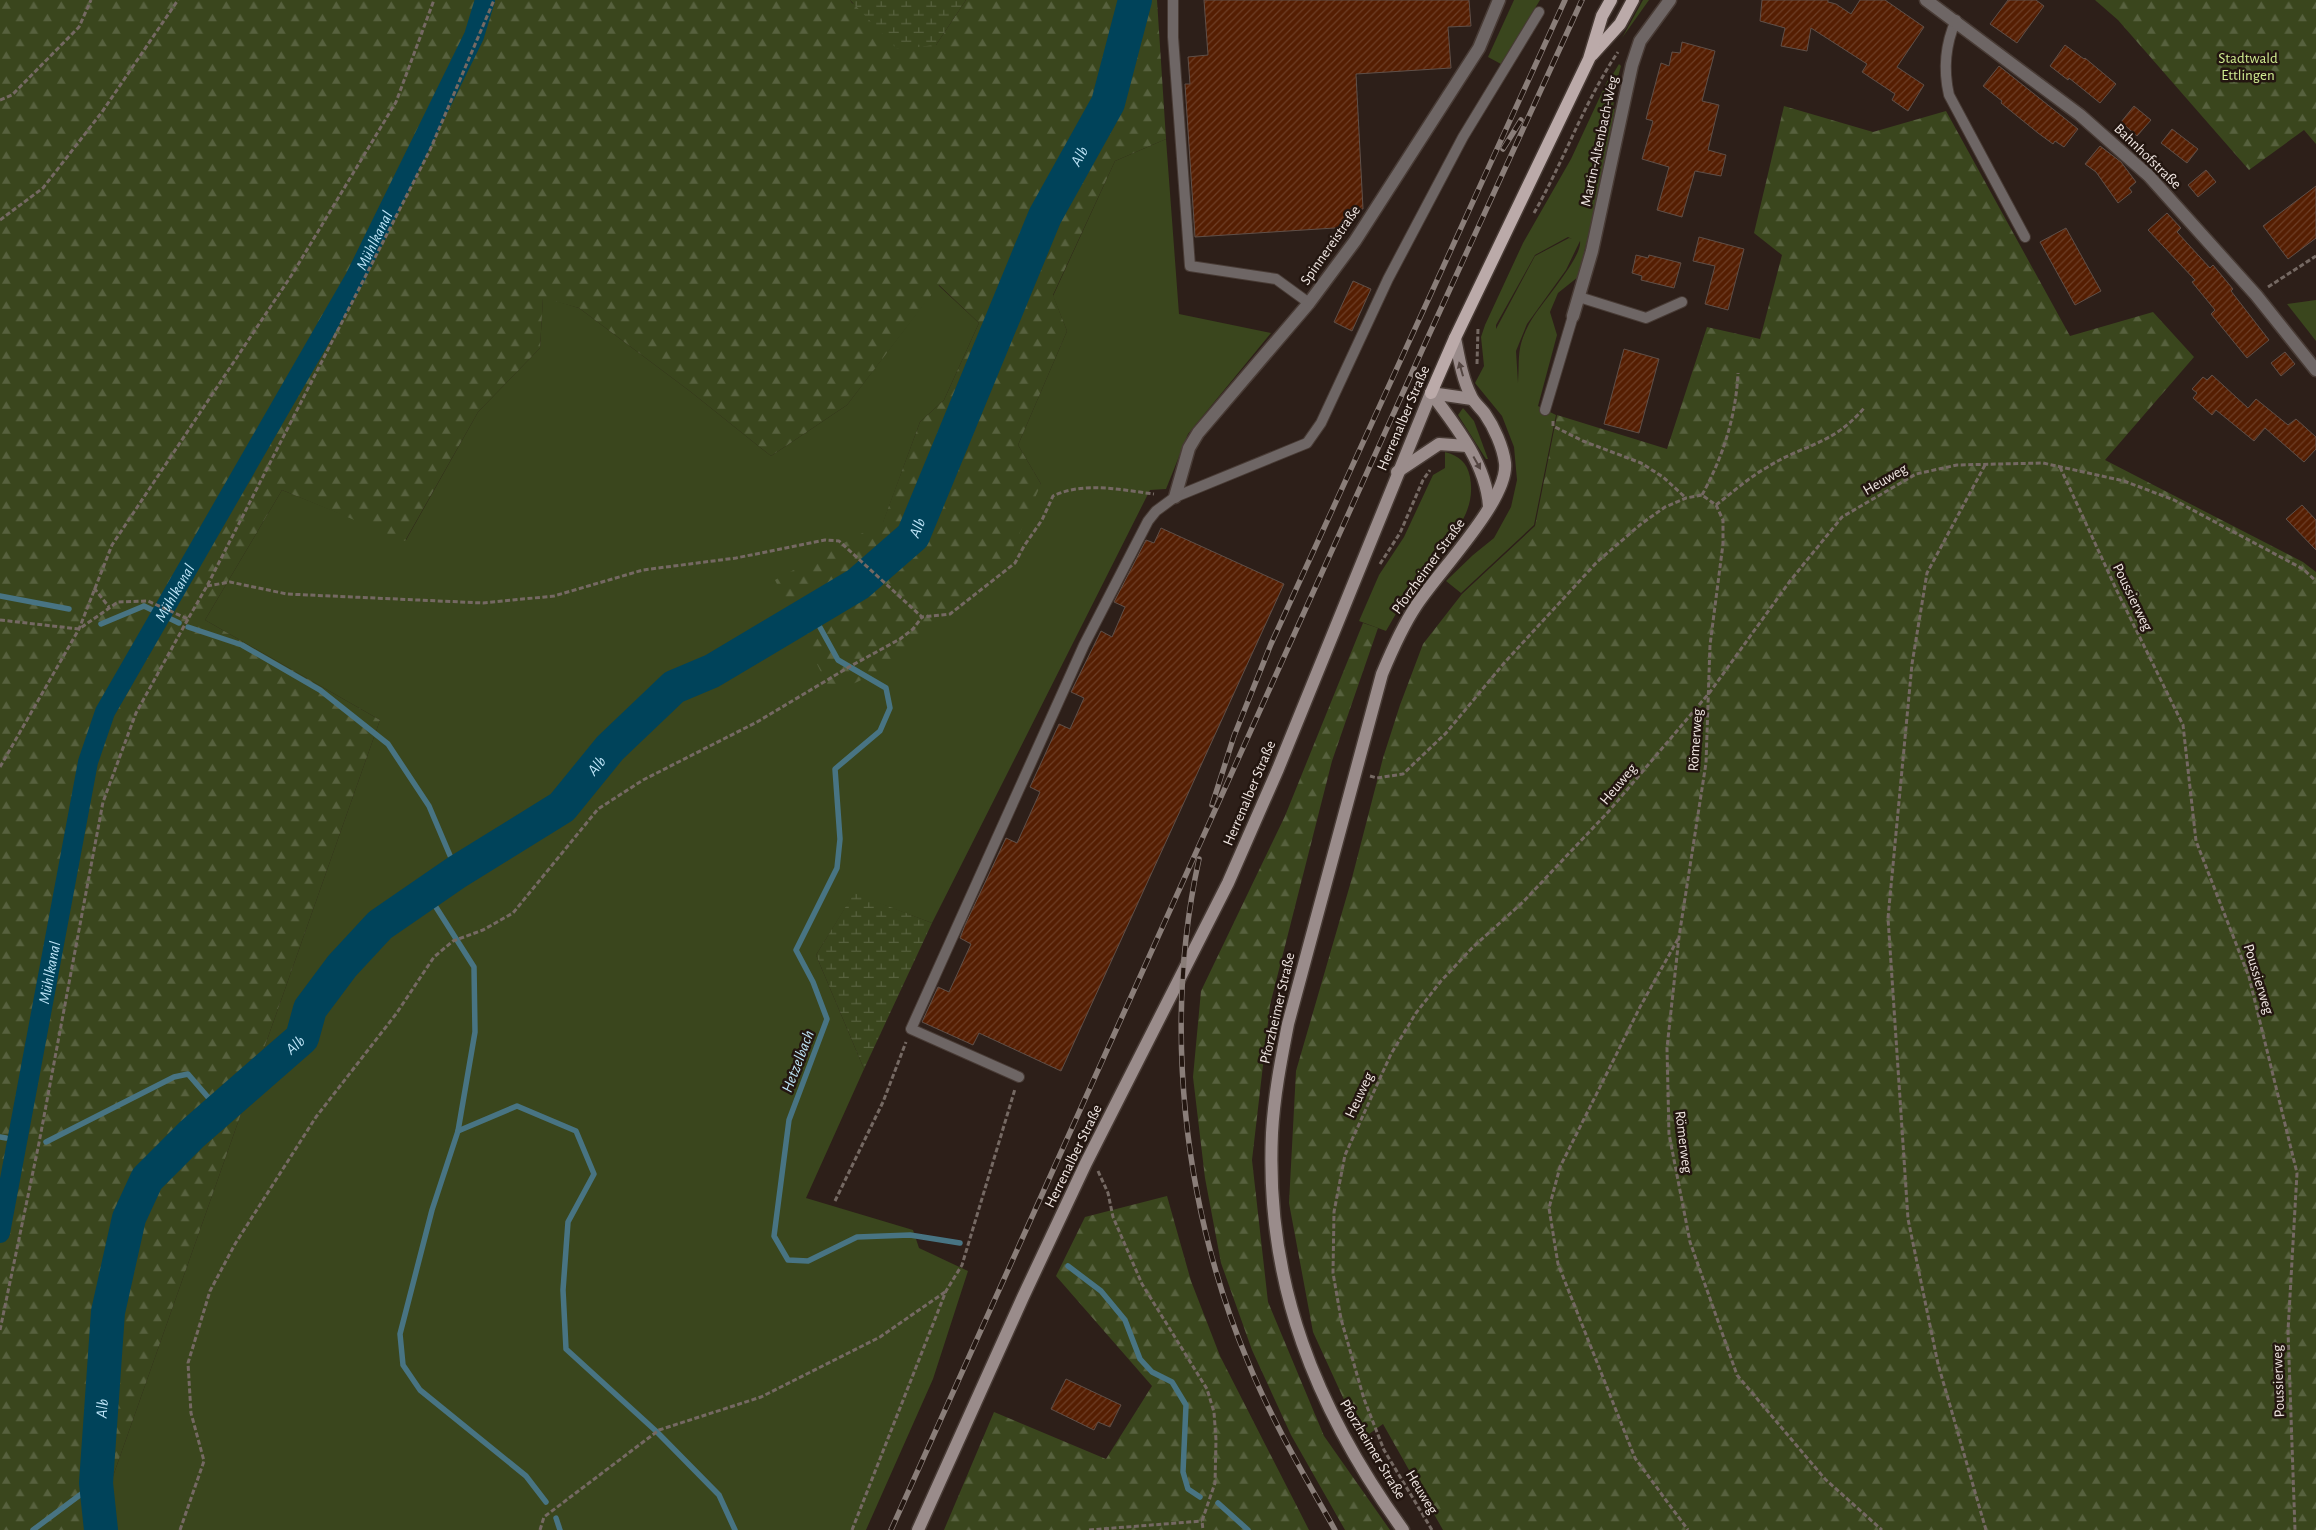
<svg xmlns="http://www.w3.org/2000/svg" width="2316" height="1530" font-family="'Alegreya Sans',sans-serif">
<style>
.grass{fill:#3a461d;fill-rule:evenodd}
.forest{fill:url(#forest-firs)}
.wetland{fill:url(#wetland-marsh)}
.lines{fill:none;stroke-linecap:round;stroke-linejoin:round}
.stream{stroke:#487483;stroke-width:5.5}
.canal{stroke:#00435a;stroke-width:20}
.river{stroke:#00435a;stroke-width:34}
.building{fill:url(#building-hatch);stroke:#5f4f48}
.lane-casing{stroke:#483b35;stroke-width:12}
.street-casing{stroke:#483b35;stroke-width:15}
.secondary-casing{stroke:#483b35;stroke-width:15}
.primary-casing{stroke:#483b35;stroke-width:15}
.path{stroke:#756963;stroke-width:3;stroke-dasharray:5 2.5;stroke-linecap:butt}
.lane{stroke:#6e6665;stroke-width:10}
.street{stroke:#6e6665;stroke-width:12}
.secondary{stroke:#9a8c8b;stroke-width:12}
.primary{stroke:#bbaaa9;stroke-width:12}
.rail-casing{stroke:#8a7e79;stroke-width:5.5}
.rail{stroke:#231610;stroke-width:4;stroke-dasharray:11;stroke-linecap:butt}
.oneway{fill:#534541}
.labels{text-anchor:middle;stroke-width:5;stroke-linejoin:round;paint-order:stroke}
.park-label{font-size:15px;fill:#d1ed92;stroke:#231610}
.street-label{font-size:15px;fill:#f0e6e2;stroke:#231610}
.water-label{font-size:16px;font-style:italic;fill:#bfe6f9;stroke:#231610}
</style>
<defs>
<pattern id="forest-firs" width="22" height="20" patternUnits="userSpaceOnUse" patternTransform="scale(1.25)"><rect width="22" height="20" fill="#3a461d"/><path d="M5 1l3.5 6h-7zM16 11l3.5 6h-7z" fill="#57613e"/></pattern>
<pattern id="wetland-marsh" width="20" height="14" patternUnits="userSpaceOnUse" patternTransform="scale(1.25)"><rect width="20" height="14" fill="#3a461d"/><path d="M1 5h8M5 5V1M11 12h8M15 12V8" fill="none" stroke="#57613e"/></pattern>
<pattern id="building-hatch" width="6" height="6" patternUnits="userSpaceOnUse" patternTransform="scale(1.25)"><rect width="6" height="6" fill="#551e02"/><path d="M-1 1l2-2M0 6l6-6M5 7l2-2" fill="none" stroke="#6e3f27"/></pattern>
</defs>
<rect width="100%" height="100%" fill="#2d1f19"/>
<g class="grass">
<polygon points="1514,0 1540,0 1501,64 1488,57"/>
<polygon points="1643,0 1649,0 1622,38"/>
<path d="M 1619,64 L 1621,66 L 1617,80 L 1613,108 L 1615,109 L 1594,213 L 1578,277 L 1558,293 L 1550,312 L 1557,335 L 1538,406 L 1556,415 L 1548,455 L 1529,433 L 1548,455 L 1534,525 L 1461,593 L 1446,581 L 1473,555 L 1494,538 L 1511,507 L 1517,480 L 1514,447 L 1502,416 L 1475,383 L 1484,366 L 1481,337 L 1485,325 L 1523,243 L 1571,159 L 1611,73 L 1613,74 ZM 1568,237 L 1572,239 L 1569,238 L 1535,256 L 1496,329 L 1496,325 L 1535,255 ZM 1580,241 C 1583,258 1537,307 1528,326 C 1516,350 1520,358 1518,383 L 1516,351 L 1527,324 L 1566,270 Z"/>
<polygon points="1166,139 1179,314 1271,333 1188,434 1166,489 1150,490 932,923 854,894 816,955 864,1069 806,1198 913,1230 919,1248 968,1271 933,1379 866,1530 94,1530 380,720 205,620 282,490 406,540 478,412 540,348 543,297 579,308 691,392 771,456 847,405 938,285 979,323 944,400 920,422 883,523 775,581 1041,484 1018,445 1067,331 1053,296 1115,161"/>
<polygon points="2316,300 2316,341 2287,304"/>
<polygon points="1463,408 1474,421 1488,459 1486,459 1458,415"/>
<path d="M 1445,452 C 1459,456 1467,462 1470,477 C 1478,519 1442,544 1420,575 C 1408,593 1397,612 1386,631 L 1359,621 L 1379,575 L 1404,537 L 1433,475 L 1445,468 Z"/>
</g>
<g class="forest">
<polygon points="0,0 850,0 852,3 936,45 966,0 1157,0 1166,139 1115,161 1053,295 1067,331 1018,445 1041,484 1009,558 880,671 832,694 775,580 883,522 920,422 944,400 979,323 939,285 847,405 771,456 691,392 579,308 543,298 540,348 478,412 405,541 282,490 205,620 380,720 94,1530 0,1530"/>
<polygon points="2095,0 2316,0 2316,144 2304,130 2249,170 2118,20"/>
<polygon points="1784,106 1873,132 1946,111 2070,336 2153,312 2194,357 2105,460 2303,562 2316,572 2316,1530 1443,1530 1383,1424 1362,1439 1313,1332 1289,1203 1296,1071 1352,878 1383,758 1400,705 1423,644 1462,594 1535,526 1557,415 1667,449 1707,327 1760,339 1782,255 1754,233"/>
<polygon points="1363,623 1378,628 1332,761 1270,1005 1252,1160 1268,1302 1324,1436 1390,1530 1345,1530 1291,1435 1252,1350 1221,1263 1205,1178 1193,1077 1201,991 1285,816"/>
<polygon points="1167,1196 1191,1281 1220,1356 1309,1530 944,1530 994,1412 1106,1459 1152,1386 1056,1276 1085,1217"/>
</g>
<g class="wetland">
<polygon points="850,0 966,0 936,45 897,49"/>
<polygon points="854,893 932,923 864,1069 816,955"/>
</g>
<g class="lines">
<g class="stream">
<polyline points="0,596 69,609"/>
<polyline points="811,611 838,660 886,688 890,708 880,731 835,769 840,839 837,868 796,950 813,982 827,1019 789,1120 774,1236 788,1260 808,1261 857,1237 910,1235 960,1243"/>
<polyline points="101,624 144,606 179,623"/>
<polyline points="188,627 242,645 320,690 388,744 429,806 457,872"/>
<polyline points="427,893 474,967 475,1032 458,1131 432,1210 400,1334 403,1365 420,1390 526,1476 546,1502"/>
<polyline points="458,1131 517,1106 576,1131 594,1174 568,1222 563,1290 566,1349 657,1432 719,1495 735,1530"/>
<polyline points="0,1137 6,1138"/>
<polyline points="46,1142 174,1077 188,1074 219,1110"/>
<polyline points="1068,1266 1101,1291 1125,1320 1140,1359 1152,1372 1172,1382 1186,1405 1183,1472 1188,1489 1200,1497"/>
<polyline points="1218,1503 1248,1530"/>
<polyline points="556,1518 560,1530"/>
<polyline points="33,1530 96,1483"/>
</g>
<path class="canal" id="s1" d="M 0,1233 L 88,762 L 105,712 L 355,278 L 474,36 L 485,0"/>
<path class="river" id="s2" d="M 101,1530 L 96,1483 L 108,1312 L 129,1218 L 147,1179 L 192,1134 L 302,1038 L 310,1009 L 342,966 L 380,925 L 457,872 L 562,807 L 610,748 L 674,687 L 712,671 L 858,584 L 913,536 L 1045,216 L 1108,103 L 1135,0"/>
</g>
<g class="building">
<polygon points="1204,0 1469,0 1471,26 1448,27 1451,68 1356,74 1363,209 1350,209 1350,227 1195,237 1185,84 1190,84 1188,57 1208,55"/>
<polygon points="1762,0 1828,0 1828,2 1836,4 1851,14 1860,0 1885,0 1924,27 1897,67 1924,85 1908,111 1892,100 1895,94 1862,72 1867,64 1811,28 1807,51 1781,46 1785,28 1760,21"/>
<polygon points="2008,0 2036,0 2044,6 2017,43 1990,24"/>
<polygon points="1682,42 1715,51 1702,101 1719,105 1708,150 1726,155 1721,176 1695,171 1682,217 1657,210 1669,167 1642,159 1653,121 1646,119 1661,63 1669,66 1672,52 1680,53"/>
<polygon points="2065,45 2084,59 2085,58 2116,84 2100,103 2069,78 2068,80 2050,66"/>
<polygon points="1999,66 2078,129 2064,147 2055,141 2053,144 2038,133 2001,103 2002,101 1983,86"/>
<polygon points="2134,106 2151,120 2137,136 2121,122"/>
<polygon points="2172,129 2198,149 2187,163 2161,143"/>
<polygon points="2100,146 2121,162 2136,182 2129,188 2132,192 2118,203 2096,172 2085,164"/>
<polygon points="2206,170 2216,182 2198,197 2188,185"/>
<polygon points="2316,186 2316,238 2288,259 2263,226"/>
<polygon points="2167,213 2181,228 2177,232 2210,268 2213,265 2233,289 2231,291 2269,340 2247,358 2211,314 2215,310 2192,282 2195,280 2148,230"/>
<polygon points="2066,228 2101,291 2075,305 2040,242"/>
<polygon points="1699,237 1744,249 1728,310 1705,304 1715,266 1693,261"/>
<polygon points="1636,255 1648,258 1649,255 1681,263 1674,288 1641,280 1642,276 1632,273"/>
<polygon points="1353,281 1371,289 1352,331 1334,322"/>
<polygon points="1624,349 1659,359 1639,433 1604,424"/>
<polygon points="2285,352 2295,364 2281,376 2271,363"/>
<polygon points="2212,375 2248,408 2256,399 2288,425 2296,419 2316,437 2316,449 2304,462 2265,428 2254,441 2216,410 2212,415 2193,398 2197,393 2192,389 2203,377 2207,380"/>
<polygon points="2302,505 2316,520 2316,550 2286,519"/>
<polygon points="1161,528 1284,584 1061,1071 979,1033 973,1045 922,1022 938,987 949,992 971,944 960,938 965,925 1006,838 1017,843 1040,792 1030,787 1059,724 1070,729 1084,698 1071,692 1101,631 1112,637 1125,607 1114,602 1146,540 1154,543"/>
<polygon points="1066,1379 1121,1405 1110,1427 1098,1422 1094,1430 1051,1409"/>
</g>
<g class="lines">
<defs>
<g id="lane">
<polyline points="1173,0 1173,37 1190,266 1276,279 1309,303"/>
<path d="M 1956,20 C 1945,45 1943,69 1949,95 L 2025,237"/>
<polyline points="1579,297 1646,318 1682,302"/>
<polyline points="1545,410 1573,316"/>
<polyline points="1019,1077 911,1029 1084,645 1148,521 1156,511 1175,497 1307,443 1321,423 1388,279 1463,137 1539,12"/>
</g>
<g id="street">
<polyline points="1926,0 2080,115 2149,176 2256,295 2316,370"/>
<polyline points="1573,316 1592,251 1632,65 1640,41 1670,0"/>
<polyline points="1175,497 1189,448 1198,433 1309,303 1355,241 1479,48 1499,0"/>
</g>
<g id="secondary">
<path d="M 1431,393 C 1456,426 1486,464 1489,506"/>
<polyline points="1431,393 1472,399"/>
<polyline points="1397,472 1439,444 1467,446"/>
<polyline points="918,1530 1023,1297 1086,1163 1228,883 1278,769 1431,393"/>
<path d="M 1403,1530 C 1316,1409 1265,1284 1272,1133 C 1274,1096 1281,1060 1288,1024 L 1382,674 C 1392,650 1402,627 1416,606 C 1437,573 1509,500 1505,463 C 1503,447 1494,427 1485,414 C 1481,408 1474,403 1471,396 C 1462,378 1459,358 1455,338"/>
</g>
<g id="primary">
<polyline points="1592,55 1620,24 1633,0"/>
<polyline points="1431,393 1455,338 1589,59 1602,16 1611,0"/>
</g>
</defs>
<use href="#lane" class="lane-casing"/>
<use href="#street" class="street-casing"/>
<use href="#secondary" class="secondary-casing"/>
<use href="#primary" class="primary-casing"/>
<g class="path">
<polyline points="0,100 12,95 79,27 91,0"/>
<path d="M 1534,213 C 1564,161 1584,102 1618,52"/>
<polyline points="0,220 43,188 102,112 178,0"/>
<polyline points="2268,287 2316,256"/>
<polyline points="1477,364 1478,328"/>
<polyline points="1553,421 1553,426 1583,441 1641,463 1663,477 1686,498"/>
<polyline points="1985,465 1927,573 1912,664 1888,918 1908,1219 1938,1364 1986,1530"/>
<polyline points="2060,467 2117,591 2183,725 2196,841 2249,977 2297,1173 2288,1331 2295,1530"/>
<path d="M 1702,495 C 1723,457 1736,416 1738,373"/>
<path d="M 1716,505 C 1732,493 1748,478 1766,468 C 1803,444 1832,446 1864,408"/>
<polyline points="1380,564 1400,533 1423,480 1430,470"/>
<path d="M 207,586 L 230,582 L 287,594 L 483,603 L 554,596 L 643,570 L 736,558 L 825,540 L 839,541 L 922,617 L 950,614 L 1015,563 L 1024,546 L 1042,520 L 1053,496 C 1085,481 1121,490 1154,494"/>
<polyline points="94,588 109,607"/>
<polyline points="0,620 79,629 118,602 148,601 188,619 207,586 430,150 494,0"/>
<polyline points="0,767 79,629 112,545 293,273 396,102 434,0"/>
<polyline points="1370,776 1377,778 1403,774 1446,733 1505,662 1597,562 1641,524 1665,507 1686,498 1702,495 1716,505 1723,520 1723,544 1710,645 1706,763 1679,937 1667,1048 1669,1134 1690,1242 1737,1375 1825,1479 1882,1530"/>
<polyline points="1678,939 1640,1007 1560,1167 1549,1208 1558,1264 1635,1458 1688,1530"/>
<polyline points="1098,1171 1108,1193 1113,1217 1142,1284 1207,1389 1214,1412 1216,1440 1215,1483 1202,1521 1203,1530"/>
<polyline points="835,1201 883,1102 906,1042"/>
<polyline points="0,1330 39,1143 103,802 136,713 188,619"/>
<polyline points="180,1530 204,1461 191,1413 188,1363 210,1291 235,1244 316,1117 396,1014 434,957 453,941 483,930 513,913 598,809 643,780 757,722 849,667 900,639 913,629 922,617"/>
<polyline points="540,1530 544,1517 659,1430 761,1397 880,1337 945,1292"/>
<polyline points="852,1530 946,1291 962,1265 1015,1089"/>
<polyline points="1089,1530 1202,1521"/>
<polyline points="1432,1530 1384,1450 1364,1399 1341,1319 1333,1273 1334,1212 1345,1155 1391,1054 1416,1013 1441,981 1473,947 1523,902 1609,811 1710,692 1790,581 1842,517 1916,474 1957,465 2043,463 2124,481 2174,500 2303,569 2316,581"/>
</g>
<use href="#lane" class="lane"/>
<use href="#street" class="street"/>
<use href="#secondary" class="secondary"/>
<use href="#primary" class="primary"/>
<defs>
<g id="rail">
<polyline points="1503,149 1521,120"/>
<polyline points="1212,805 1234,736 1271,644 1565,0"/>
<path d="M 1199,859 C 1163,1024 1183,1207 1248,1362 C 1272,1421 1304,1475 1335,1530"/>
<polyline points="891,1530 1428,337 1582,0"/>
</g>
</defs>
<use href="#rail" class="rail-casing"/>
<use href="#rail" class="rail"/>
</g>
<defs><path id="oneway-solid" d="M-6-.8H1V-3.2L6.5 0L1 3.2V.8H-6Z" transform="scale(1.25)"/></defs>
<g class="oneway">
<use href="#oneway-solid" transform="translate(1461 369) rotate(-106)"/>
<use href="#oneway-solid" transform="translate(1477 463) rotate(61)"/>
</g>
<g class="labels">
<g class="park-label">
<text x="2248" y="63">Stadtwald<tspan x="2248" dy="17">Ettlingen</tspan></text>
</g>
<g class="street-label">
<text transform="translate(1599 141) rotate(-78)" y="5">Martin-Altenbach-Weg</text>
<text transform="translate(2148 156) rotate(44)" y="5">Bahnhofstraße</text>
<text transform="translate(1330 245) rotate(-55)" y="5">Spinnereistraße</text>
<text transform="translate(1403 418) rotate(-67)" y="5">Herrenalber Straße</text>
<text transform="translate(1885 479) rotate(-30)" y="5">Heuweg</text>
<text transform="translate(1428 566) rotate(-54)" y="5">Pforzheimer Straße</text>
<text transform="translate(2133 597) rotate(64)" y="5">Poussierweg</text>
<text transform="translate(1695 740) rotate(-86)" y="5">Römerweg</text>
<text transform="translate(1618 784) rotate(-50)" y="5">Heuweg</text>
<text transform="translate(1249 793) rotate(-67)" y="5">Herrenalber Straße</text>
<text transform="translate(2259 979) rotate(73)" y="5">Poussierweg</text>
<text transform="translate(1277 1008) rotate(-77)" y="5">Pforzheimer Straße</text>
<text transform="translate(1359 1095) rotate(-65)" y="5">Heuweg</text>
<text transform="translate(1684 1142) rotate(83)" y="5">Römerweg</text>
<text transform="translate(1073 1156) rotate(-64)" y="5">Herrenalber Straße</text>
<text transform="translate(2278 1381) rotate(-92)" y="5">Poussierweg</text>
<text transform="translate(1373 1449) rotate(59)" y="5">Pforzheimer Straße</text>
<text transform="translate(1422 1492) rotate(59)" y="5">Heuweg</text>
</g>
<g class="water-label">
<text dy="6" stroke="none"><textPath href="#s2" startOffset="1788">Alb</textPath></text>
<text dy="6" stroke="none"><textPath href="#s1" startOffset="1075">Mühlkanal</textPath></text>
<text dy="6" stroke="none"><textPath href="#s2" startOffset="1382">Alb</textPath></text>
<text dy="6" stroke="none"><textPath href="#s1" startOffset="670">Mühlkanal</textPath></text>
<text dy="6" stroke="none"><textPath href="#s2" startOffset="978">Alb</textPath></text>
<text dy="6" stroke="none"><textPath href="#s1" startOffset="265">Mühlkanal</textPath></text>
<text dy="6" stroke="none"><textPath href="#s2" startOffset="558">Alb</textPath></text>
<text transform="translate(797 1061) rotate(-69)" y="6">Hetzelbach</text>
<text dy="6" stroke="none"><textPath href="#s2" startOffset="122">Alb</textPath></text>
</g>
</g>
</svg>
